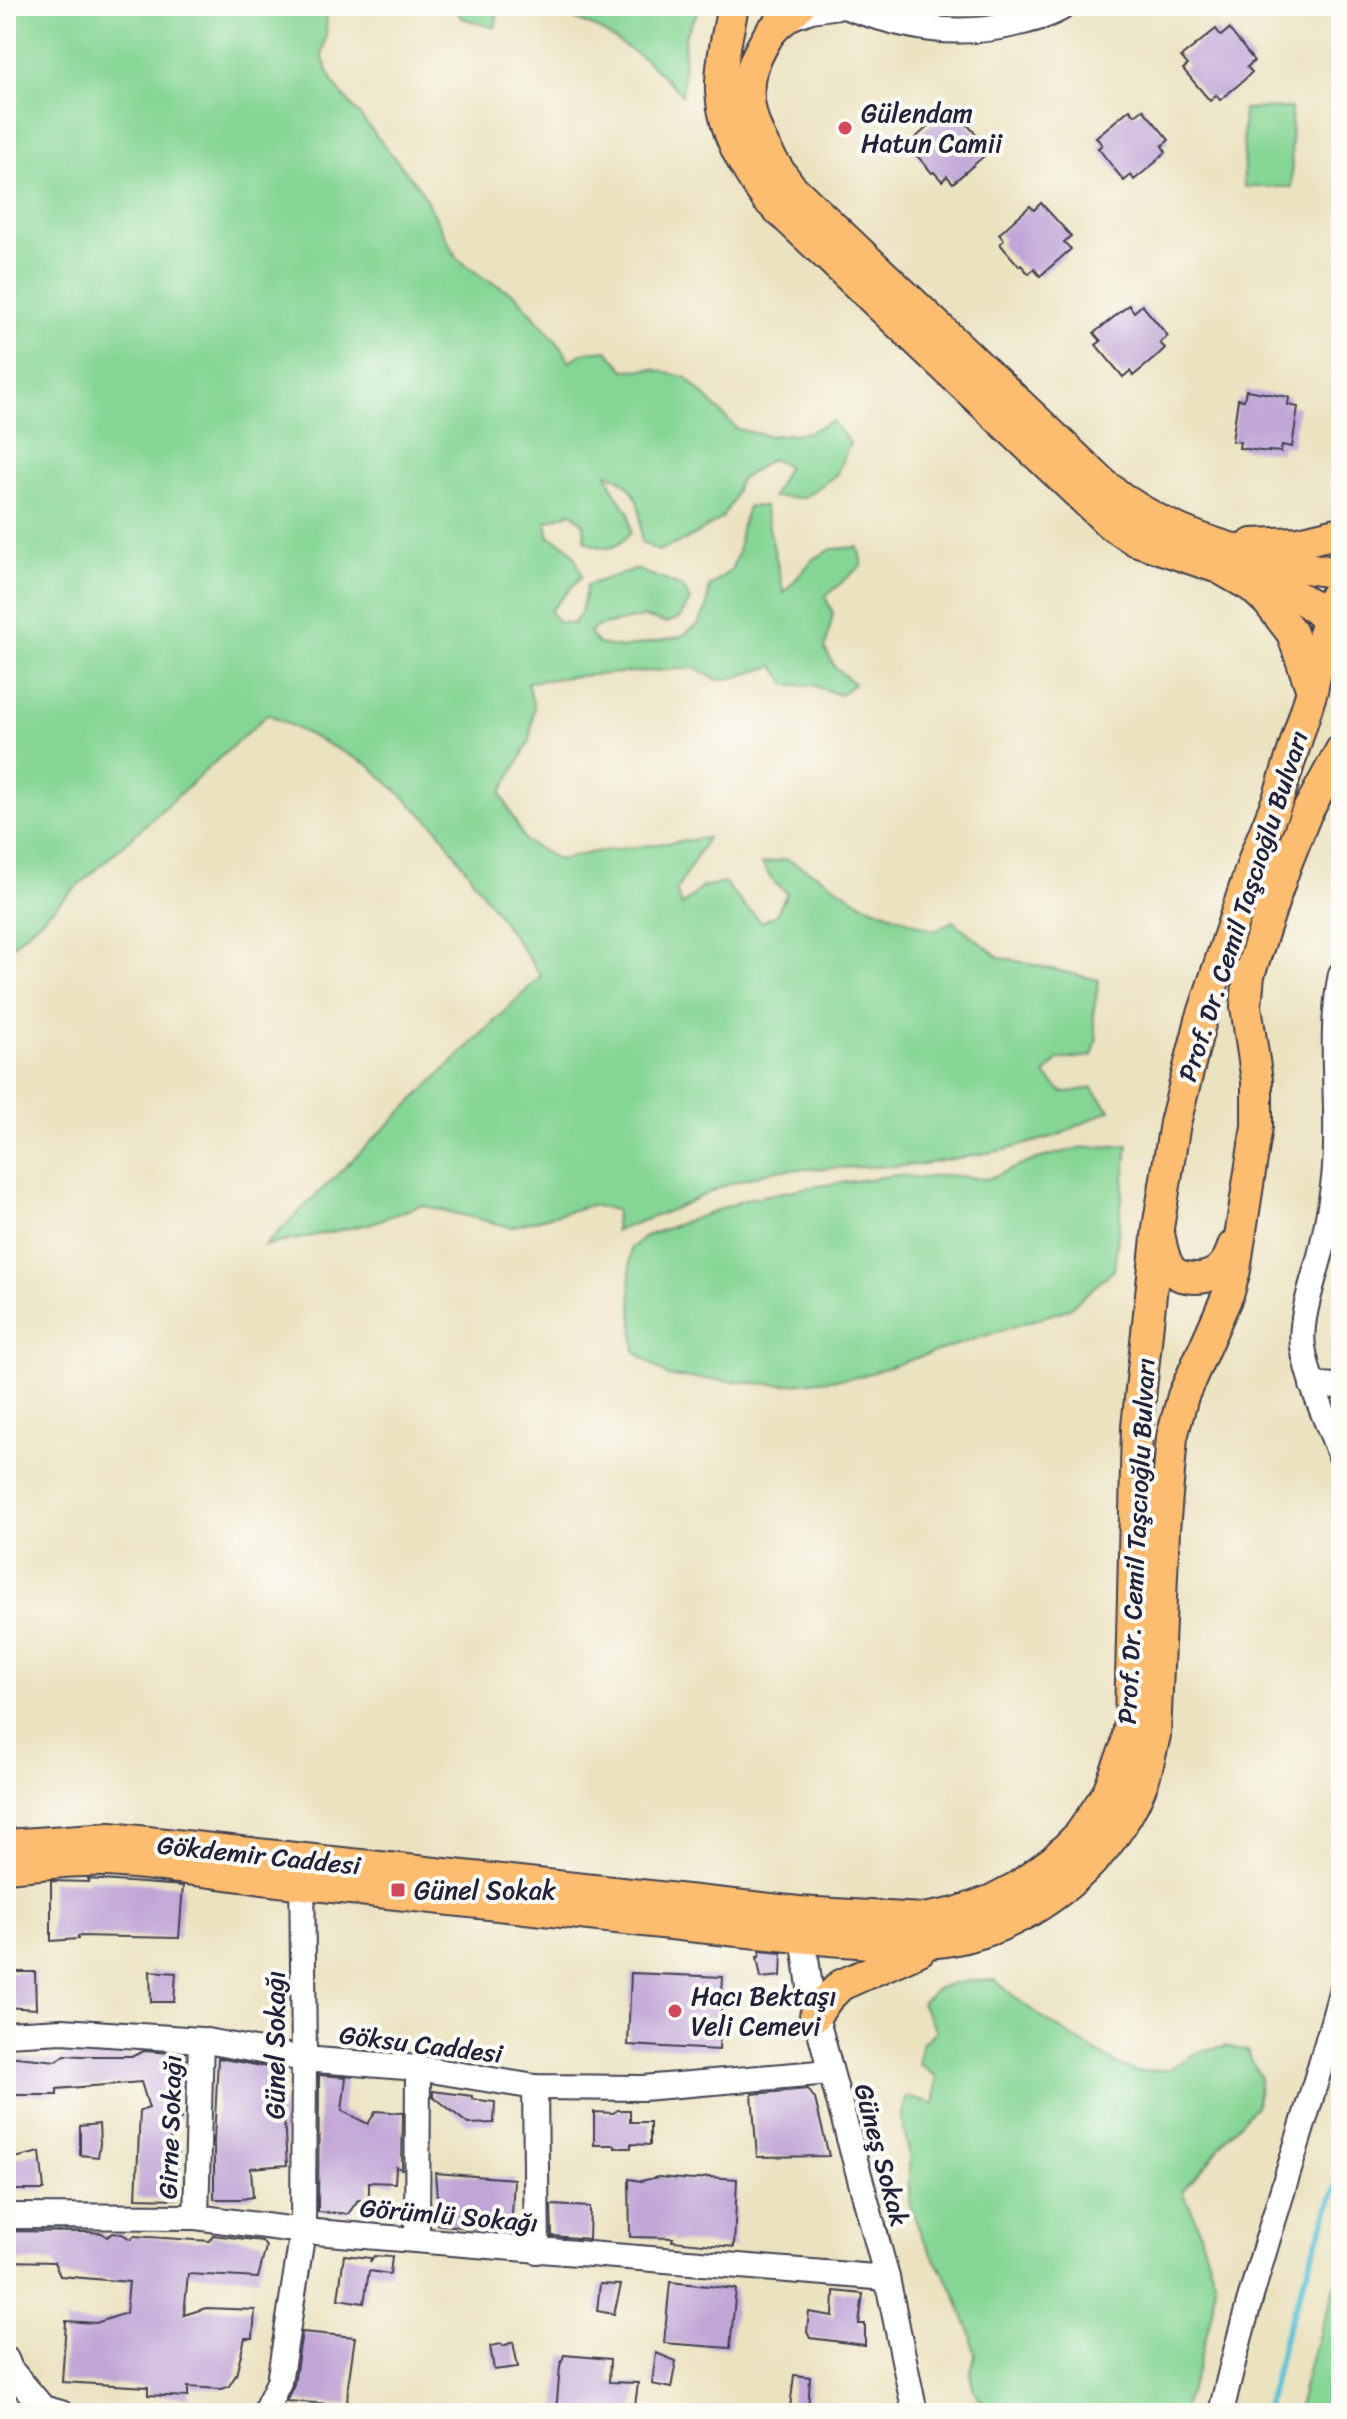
<svg xmlns="http://www.w3.org/2000/svg" width="1347" height="2419" font-family="Sriracha,sans-serif">
<style>
.green{fill:#85d594;stroke:#547c68;stroke-width:2}
.lines{fill:none;stroke-linecap:round;stroke-linejoin:round}
.stream{stroke:#5bc3d8;stroke-width:6}
.building{fill:#c0a5d6}
.minor-casing{stroke:#403f4f;stroke-width:28}
.major-casing{stroke:#403f4f;stroke-width:34}
.minor{stroke:#fff;stroke-width:24}
.major{stroke:#fcbd6f;stroke-width:30}
.poi-dot{fill:#d1495b;stroke:#fdfcf7;stroke-width:3}
.labels{text-anchor:middle;stroke-width:8;stroke-linejoin:round;paint-order:stroke}
.poi-label{font-size:26px;fill:#22223b;stroke:#fdfcf7;text-anchor:start}
.street-label{font-size:26px;fill:#22223b;stroke:#fdfcf7}
</style>
<rect width="100%" height="100%" fill="#fdfcf7"/>
<filter id="ink" filterUnits="userSpaceOnUse"><feTurbulence type="fractalNoise" baseFrequency=".0125" numOctaves="2"/><feDisplacementMap in="SourceGraphic" scale="16" xChannelSelector="R" yChannelSelector="G"/><feConvolveMatrix kernelMatrix="1 2 1 2 8 2 1 2 1" color-interpolation-filters="sRGB"/></filter>
<filter id="wash" filterUnits="userSpaceOnUse"><feTurbulence type="fractalNoise" baseFrequency=".006" numOctaves="4" result="noise"/><feDisplacementMap in="SourceGraphic" scale="32" xChannelSelector="R" yChannelSelector="G"/><feGaussianBlur stdDeviation="1.8" result="paint"/><feColorMatrix in="noise" values="0 0 0 0 0 0 0 0 0 0 0 0 0 0 0 0 0 1.4 0 .05"/><feComposite in="paint" operator="in"/></filter>
<g filter="url(#wash)">
<rect width="100%" height="100%" fill="#ebe2c0"/>
<g class="green">
<path d="M 6,6 L 327,6 L 326,36 L 322,56 L 333,83 L 421,190 L 457,258 L 482,277 L 516,295 L 563,349 L 569,361 L 586,352 L 607,350 L 625,370 L 653,369 L 687,378 L 737,429 L 769,436 L 809,432 L 832,421 L 850,443 L 836,475 L 803,498 L 772,497 L 788,466 L 771,459 L 739,481 L 732,502 L 721,519 L 686,540 L 658,551 L 641,542 C 641,509 641,486 607,473 L 615,493 L 629,512 L 631,533 C 613,551 608,552 585,541 L 584,524 L 571,512 L 546,522 L 549,537 C 571,545 575,554 582,576 L 550,611 L 558,622 L 573,624 L 581,613 L 587,585 L 636,569 L 683,587 L 690,600 L 680,618 L 666,623 L 643,617 L 599,626 L 589,632 L 598,644 L 622,648 L 680,637 L 698,625 L 707,608 L 709,587 L 731,570 L 738,553 L 741,528 L 748,507 L 764,506 L 784,593 L 813,559 L 832,549 L 858,547 L 862,565 L 825,597 L 833,613 L 825,649 L 835,667 L 854,684 L 840,695 L 813,685 L 787,685 L 774,666 L 733,678 L 717,680 L 695,668 L 577,676 L 527,682 L 534,706 L 530,741 L 501,793 L 525,841 L 559,860 L 594,852 L 707,838 L 676,891 L 682,906 L 702,887 L 725,883 L 744,906 L 762,922 L 776,915 L 787,893 L 772,880 L 762,864 L 786,859 L 816,874 L 862,903 L 935,931 L 953,921 L 999,957 L 1099,980 L 1093,1015 L 1097,1040 L 1092,1056 L 1058,1060 L 1045,1075 L 1063,1093 L 1092,1088 L 1110,1110 L 1059,1135 L 1004,1150 L 918,1165 L 776,1170 L 726,1185 L 671,1210 L 615,1231 L 616,1210 L 591,1205 L 511,1227 L 421,1205 L 369,1224 L 264,1246 L 541,976 L 437,828 L 369,765 L 268,714 L 6,951 Z"/>
<polygon points="452,6 499,6 495,28 462,18"/>
<polygon points="545,6 701,6 685,36 682,95 646,60 598,29"/>
<polygon points="1291,108 1292,187 1244,187 1243,109"/>
<polygon points="1128,1145 1114,1270 1068,1309 858,1377 781,1385 668,1376 635,1352 630,1275 630,1249 646,1236 748,1199 805,1188 896,1175 921,1178 948,1175 987,1179 1037,1159 1079,1148"/>
<polygon points="995,1980 1022,2003 1060,2029 1110,2060 1135,2072 1169,2069 1196,2053 1227,2046 1247,2051 1260,2077 1256,2106 1228,2136 1207,2164 1182,2191 1195,2217 1215,2282 1212,2312 1197,2372 1181,2413 995,2413 986,2407 974,2391 970,2374 975,2356 971,2335 953,2289 922,2237 909,2202 909,2152 901,2118 906,2097 935,2103 936,2077 919,2064 921,2045 936,2031 921,2003 938,1988 967,1981"/>
<polygon points="1341,2270 1341,2413 1297,2413 1308,2367"/>
</g>
<g class="lines">
<polyline class="stream" points="1265,2413 1287,2329 1341,2173"/>
</g>
<g id="blocks">
<g class="building">
<polygon points="1216,29 1221,36 1229,29 1254,61 1247,67 1252,72 1243,81 1220,100 1216,95 1210,101 1183,69 1188,65 1181,57"/>
<polygon points="1130,109 1135,115 1143,109 1169,140 1162,146 1166,152 1156,160 1157,161 1134,180 1131,175 1124,181 1098,148 1102,145 1096,137"/>
<polygon points="954,110 984,143 977,149 984,156 953,183 947,176 942,181 934,172 932,173 913,151 917,147 912,141 943,113 947,117"/>
<polygon points="1041,203 1071,236 1064,242 1071,249 1040,276 1034,269 1029,274 1021,265 1019,266 1000,244 1004,240 999,234 1030,206 1034,210"/>
<polygon points="1129,305 1134,312 1142,305 1168,336 1160,343 1165,348 1156,357 1133,376 1130,371 1123,377 1096,345 1101,341 1094,333"/>
<polygon points="1246,390 1289,397 1288,405 1298,407 1292,447 1282,445 1281,452 1269,451 1269,452 1239,448 1240,442 1232,441 1238,399 1244,400"/>
<polygon points="88,1879 183,1886 179,1938 78,1936 78,1939 51,1941 51,1881 89,1882"/>
<polygon points="760,1951 782,1953 781,1976 761,1978 757,1957 759,1957"/>
<polygon points="150,1971 176,1973 174,2002 151,2002"/>
<polygon points="6,1972 35,1972 36,2009 6,2007"/>
<polygon points="631,1973 723,1977 719,2050 628,2045"/>
<polygon points="144,2051 185,2054 180,2095 171,2096 181,2119 171,2120 170,2153 178,2153 176,2199 136,2198 140,2111 149,2108 141,2082 57,2089 57,2095 6,2095 6,2056 57,2061 65,2055 81,2056 133,2056"/>
<polygon points="218,2058 282,2070 279,2103 283,2103 287,2165 251,2168 253,2197 242,2199 214,2199 214,2141"/>
<polygon points="319,2075 346,2077 342,2111 368,2124 376,2111 403,2113 402,2169 396,2167 395,2183 369,2182 369,2194 365,2201 358,2200 348,2214 318,2212"/>
<polygon points="808,2089 815,2099 829,2156 757,2157 752,2094"/>
<polygon points="433,2091 472,2096 472,2099 495,2102 494,2123 468,2124 433,2096"/>
<polygon points="618,2110 630,2110 630,2122 650,2122 650,2145 631,2144 631,2148 615,2148 615,2145 594,2145 594,2112 613,2113"/>
<polygon points="99,2124 100,2144 98,2157 80,2155 80,2126"/>
<polygon points="40,2152 44,2190 6,2190 6,2160"/>
<polygon points="435,2173 514,2179 511,2233 437,2224 439,2196 437,2196"/>
<polygon points="658,2177 693,2180 708,2177 737,2179 734,2247 672,2241 673,2238 630,2237 629,2179 641,2181"/>
<polygon points="551,2205 590,2207 589,2239 552,2236"/>
<polygon points="6,2231 88,2232 102,2233 107,2237 113,2233 122,2234 131,2239 134,2236 210,2241 213,2235 262,2241 266,2247 258,2278 188,2274 184,2315 206,2308 255,2310 253,2338 245,2338 236,2375 229,2386 222,2389 188,2387 188,2397 148,2395 148,2387 62,2382 66,2321 96,2323 126,2313 129,2282 60,2276 54,2262 6,2261"/>
<polygon points="344,2255 371,2258 370,2262 374,2256 392,2257 390,2274 369,2271 364,2303 338,2299"/>
<polygon points="670,2282 736,2289 730,2348 664,2343"/>
<polygon points="600,2284 621,2285 614,2314 597,2311"/>
<polygon points="834,2291 863,2294 859,2324 865,2324 865,2345 810,2338 807,2332 809,2312 833,2316"/>
<polygon points="302,2332 355,2337 348,2386 347,2405 286,2401 294,2384"/>
<polygon points="513,2342 518,2367 494,2370 490,2346 502,2344 503,2346"/>
<polygon points="656,2353 676,2361 671,2388 652,2384"/>
<polygon points="564,2355 610,2359 609,2382 638,2383 634,2413 556,2413 560,2366"/>
<polygon points="794,2375 810,2377 808,2411 790,2408"/>
</g>
</g>
</g>
<g filter="url(#ink)">
<use href="#blocks" fill-opacity="0" stroke="#403f4f" stroke-width="2"/>
<g class="lines">
<defs>
<g id="minor">
<path d="M 844,6 C 905,28 956,39 1019,23 C 1035,19 1051,15 1065,6"/>
<polyline points="784,20 811,10 840,6"/>
<path d="M 1341,974 C 1328,1038 1340,1104 1335,1168 C 1333,1197 1327,1224 1321,1252 C 1314,1279 1299,1320 1303,1347 C 1309,1385 1327,1421 1341,1456"/>
<polyline points="1312,1385 1341,1386"/>
<polyline points="801,1921 812,2002 887,2278 915,2413"/>
<polyline points="6,2034 62,2031 201,2040 304,2059 418,2068 535,2087 643,2088 830,2072"/>
<polyline points="535,2087 537,2251"/>
<polyline points="6,2216 196,2217 303,2231 887,2278"/>
<polyline points="196,2217 201,2040"/>
<polyline points="417,2240 418,2068"/>
<polyline points="6,2359 10,2369 43,2408 61,2413"/>
<polyline points="264,2413 279,2382 303,2231 304,2059 302,1866"/>
<path d="M 1221,2413 C 1253,2270 1304,2133 1341,1992"/>
</g>
<g id="major">
<path d="M 733,6 C 728,33 720,64 721,92 C 723,132 744,167 767,199 L 1110,524 L 1135,540 L 1219,568 L 1252,587 L 1268,602 L 1292,633 L 1311,688"/>
<path d="M 799,6 C 790,17 776,23 768,36 C 762,46 753,63 750,75 C 742,116 767,156 791,187 L 1106,486 C 1153,524 1204,542 1262,557 C 1288,564 1314,571 1341,572"/>
<polyline points="1252,544 1299,542 1341,532"/>
<path d="M 1247,576 C 1283,586 1315,601 1336,632"/>
<path d="M 1160,1238 C 1162,1248 1164,1260 1170,1268 C 1174,1274 1180,1276 1186,1277 C 1211,1282 1227,1269 1233,1246"/>
<polyline points="6,1845 110,1838 799,1912 923,1919 956,1913 990,1901 1017,1887 1054,1860 1080,1834 1107,1794 1126,1746 1130,1722 1137,1427 1158,1228 1175,1123 1201,1020 1256,853 1278,799 1312,691 1330,603 1341,585"/>
<path d="M 6,1867 C 39,1865 74,1859 107,1861 C 176,1865 245,1878 314,1885 C 442,1899 570,1913 698,1927 C 742,1931 786,1936 830,1940 C 880,1944 931,1949 980,1933 C 1049,1911 1112,1856 1140,1789 C 1147,1772 1151,1753 1155,1735 L 1164,1530 L 1172,1437 L 1183,1396 L 1229,1292 L 1235,1270 L 1257,1126 L 1257,1081 L 1246,1006 L 1249,975 L 1285,867 L 1306,814 L 1341,750"/>
<polyline points="815,2016 828,1998 841,1985 920,1950"/>
</g>
</defs>
<use href="#minor" class="minor-casing"/>
<use href="#major" class="major-casing"/>
<use href="#minor" class="minor"/>
<use href="#major" class="major"/>
</g>
</g>
<g class="poi-dot">
<circle cx="845" cy="128" r="8"/>
<rect x="390" y="1882" width="16" height="16" rx="4"/>
<circle cx="675" cy="2011" r="8"/>
</g>
<g class="labels">
<g class="poi-label">
<text x="861" y="122">Gülendam<tspan x="861" dy="30">Hatun Camii</tspan></text>
<text x="414" y="1899">Günel Sokak</text>
<text x="691" y="2005">Hacı Bektaşı<tspan x="691" dy="30">Veli Cemevi</tspan></text>
</g>
<g class="street-label">
<text transform="translate(1243 906) rotate(-72)" y="9">Prof. Dr. Cemil Taşcıoğlu Bulvarı</text>
<text transform="translate(1136 1541) rotate(-87)" y="9">Prof. Dr. Cemil Taşcıoğlu Bulvarı</text>
<text transform="translate(259 1855) rotate(6)" y="9">Gökdemir Caddesi</text>
<text transform="translate(421 2044) rotate(7)" y="9">Göksu Caddesi</text>
<text transform="translate(275 2045) rotate(-90)" y="9">Günel Sokağı</text>
<text transform="translate(170 2127) rotate(-88)" y="9">Girne Sokağı</text>
<text transform="translate(882 2155) rotate(75)" y="9">Güneş Sokak</text>
<text transform="translate(449 2215) rotate(5)" y="9">Görümlü Sokağı</text>
</g>
</g>
<rect width="1347" height="2419" fill="none" stroke="#fdfcf7" stroke-width="32"/>
</svg>
